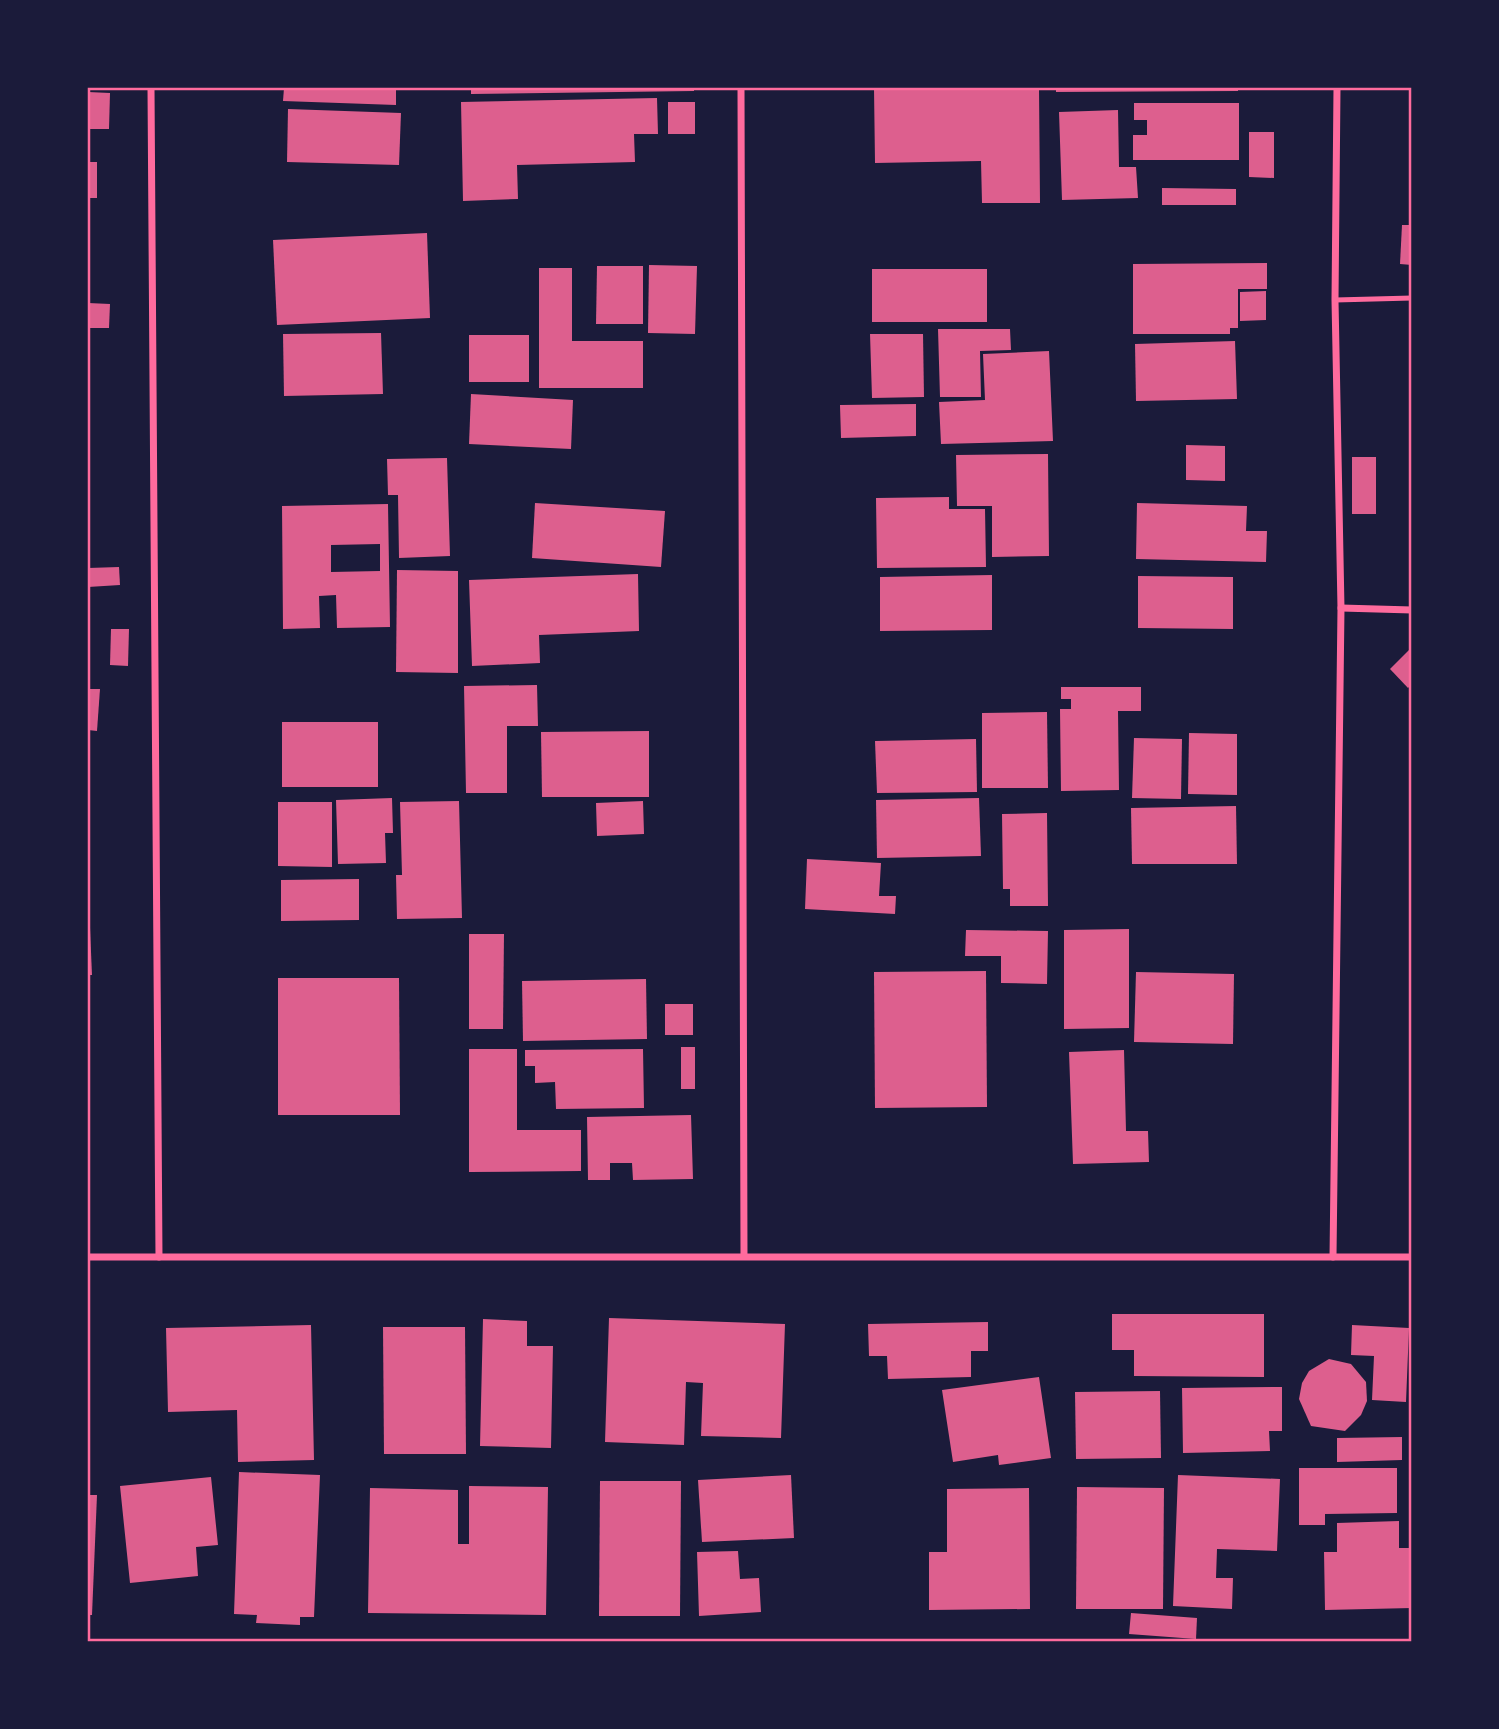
<svg xmlns="http://www.w3.org/2000/svg" width="1499" height="1729" font-family="'Roboto Serif',serif">
<style>
.building{fill:#dd5f8e;fill-rule:evenodd}
.lines{fill:none;stroke-linecap:round;stroke-linejoin:round}
.service{stroke:#ff6b9d;stroke-width:5}
.minor{stroke:#ff6b9d;stroke-width:7}
.neatline{fill:none;stroke:#ff6b9d;stroke-width:2.5}
</style>
<rect width="100%" height="100%" fill="#1b1b3a"/>
<g class="building">
<polygon points="284,88 396,88 396,105 283,101"/>
<polygon points="471,88 694,88 694,91 471,94"/>
<polygon points="874,88 1039,88 1040,203 982,203 981,161 875,163"/>
<polygon points="1056,88 1238,88 1238,91 1056,92"/>
<polygon points="88,92 110,93 109,129 88,129"/>
<polygon points="657,98 658,134 634,134 635,162 517,165 518,199 463,201 461,102"/>
<rect x="668" y="102" width="27" height="32"/>
<polygon points="1134,103 1239,103 1239,160 1133,160 1133,135 1147,135 1147,120 1134,120"/>
<polygon points="288,109 401,113 399,165 287,162"/>
<polygon points="1118,110 1119,167 1136,167 1138,198 1062,200 1059,112"/>
<polygon points="1249,132 1274,132 1274,178 1249,177"/>
<rect x="88" y="162" width="9" height="36"/>
<polygon points="1162,188 1236,189 1236,205 1162,205"/>
<polygon points="1402,225 1412,225 1412,265 1400,264"/>
<polygon points="427,233 430,318 277,325 273,240"/>
<polygon points="1267,263 1267,289 1238,289 1238,328 1230,328 1230,334 1133,334 1133,264"/>
<polygon points="649,265 697,266 695,334 648,333"/>
<polygon points="597,266 643,266 643,324 596,324"/>
<polygon points="539,268 572,268 572,341 643,341 643,388 539,388"/>
<rect x="872" y="269" width="115" height="53"/>
<polygon points="1266,291 1266,320 1240,321 1240,292"/>
<polygon points="88,303 110,304 109,328 88,328"/>
<polygon points="938,329 1010,329 1011,350 980,351 981,397 940,397"/>
<polygon points="381,333 383,394 284,396 283,334"/>
<polygon points="870,334 923,334 924,397 872,398"/>
<rect x="469" y="335" width="60" height="47"/>
<polygon points="1235,341 1237,399 1136,401 1135,344"/>
<polygon points="1049,351 1053,441 941,444 939,402 985,400 983,354"/>
<polygon points="471,394 573,400 571,449 469,444"/>
<polygon points="916,404 916,436 841,438 840,405"/>
<polygon points="1186,445 1225,446 1225,481 1186,480"/>
<polygon points="1048,454 1049,556 992,557 992,506 957,506 956,455"/>
<rect x="1352" y="457" width="24" height="57"/>
<polygon points="447,458 450,556 399,558 398,495 388,495 387,459"/>
<polygon points="949,497 949,509 985,509 986,567 877,568 876,498"/>
<polygon points="535,503 665,511 661,567 532,558"/>
<polygon points="1137,503 1247,506 1246,531 1267,531 1266,562 1136,559"/>
<path d="M 388,504 L 390,627 L 337,628 L 336,595 L 319,596 L 320,628 L 283,629 L 282,506 ZM 380,544 L 380,571 L 331,572 L 331,545 Z"/>
<polygon points="119,567 120,585 88,587 88,568"/>
<polygon points="397,570 458,571 458,673 396,672"/>
<polygon points="638,574 639,631 539,635 540,663 472,666 469,580"/>
<polygon points="992,575 992,630 880,631 880,577"/>
<polygon points="1138,576 1233,577 1233,629 1138,628"/>
<polygon points="111,629 129,629 128,666 110,665"/>
<polygon points="1412,647 1412,684 1408,688 1390,669"/>
<polygon points="537,685 538,726 507,726 507,793 466,793 464,686"/>
<polygon points="1061,687 1141,687 1141,711 1118,711 1119,790 1061,791 1060,709 1071,709 1071,699 1061,699"/>
<polygon points="88,689 100,689 97,731 88,730"/>
<polygon points="1047,712 1048,788 982,788 982,713"/>
<rect x="282" y="722" width="96" height="65"/>
<polygon points="649,731 649,797 542,797 541,732"/>
<polygon points="1189,733 1237,734 1237,795 1188,794"/>
<polygon points="1134,738 1182,739 1181,799 1132,798"/>
<polygon points="976,739 977,792 877,793 875,741"/>
<polygon points="392,798 393,833 385,833 386,863 338,864 336,800"/>
<polygon points="979,798 981,856 877,858 876,800"/>
<polygon points="459,801 462,918 397,919 396,875 402,875 400,802"/>
<polygon points="643,801 644,834 597,836 596,803"/>
<polygon points="278,802 332,802 332,867 278,866"/>
<polygon points="1236,806 1237,864 1132,864 1131,808"/>
<polygon points="1047,813 1048,906 1010,906 1010,889 1003,889 1002,814"/>
<polygon points="807,859 881,863 879,896 896,896 895,914 805,909"/>
<polygon points="359,879 359,920 281,921 281,880"/>
<polygon points="90,928 92,975 88,975 88,929"/>
<polygon points="1129,929 1129,1028 1064,1029 1064,930"/>
<polygon points="966,930 1048,931 1047,984 1001,983 1001,956 965,956"/>
<polygon points="469,934 504,934 503,1029 469,1029"/>
<polygon points="986,971 987,1107 875,1108 874,972"/>
<polygon points="1136,972 1234,974 1233,1044 1134,1042"/>
<polygon points="278,978 399,978 400,1115 278,1115"/>
<polygon points="646,979 647,1039 523,1041 522,981"/>
<rect x="665" y="1004" width="28" height="31"/>
<rect x="681" y="1047" width="14" height="42"/>
<polygon points="469,1049 517,1049 517,1130 581,1130 581,1171 469,1172"/>
<polygon points="643,1049 644,1108 556,1109 555,1082 535,1083 535,1066 525,1066 525,1050"/>
<polygon points="1124,1050 1126,1131 1148,1131 1149,1162 1073,1164 1069,1052"/>
<polygon points="691,1115 693,1179 633,1180 632,1163 610,1163 610,1180 588,1180 587,1117"/>
<polygon points="1112,1314 1264,1314 1264,1377 1134,1376 1134,1350 1112,1350"/>
<polygon points="609,1318 785,1324 781,1438 701,1436 703,1383 686,1382 684,1445 605,1442"/>
<polygon points="483,1319 527,1321 527,1346 553,1346 551,1448 480,1446"/>
<polygon points="988,1322 988,1351 971,1351 971,1377 888,1379 887,1356 869,1356 868,1324"/>
<polygon points="311,1325 314,1460 238,1462 237,1410 168,1412 166,1328"/>
<polygon points="1352,1325 1409,1328 1406,1402 1372,1400 1374,1356 1351,1355"/>
<polygon points="383,1327 465,1327 466,1454 384,1454"/>
<polygon points="1329,1359 1351,1364 1366,1382 1367,1401 1361,1415 1345,1431 1311,1426 1299,1399 1302,1383 1309,1371"/>
<polygon points="1039,1377 1051,1458 999,1465 998,1455 953,1462 942,1390"/>
<polygon points="1282,1387 1282,1431 1269,1431 1270,1451 1183,1453 1182,1388"/>
<polygon points="1160,1391 1161,1458 1076,1459 1075,1392"/>
<polygon points="1402,1437 1402,1460 1337,1462 1337,1438"/>
<polygon points="1299,1468 1397,1468 1397,1513 1325,1514 1325,1525 1299,1525"/>
<polygon points="239,1472 320,1475 314,1617 300,1617 300,1625 256,1623 257,1615 234,1614"/>
<polygon points="791,1475 794,1538 702,1542 698,1480"/>
<polygon points="1178,1475 1280,1479 1277,1551 1217,1549 1216,1578 1233,1578 1232,1609 1173,1606"/>
<polygon points="211,1477 218,1545 196,1547 198,1576 130,1583 120,1486"/>
<polygon points="600,1481 681,1481 680,1616 599,1616"/>
<polygon points="469,1486 548,1487 546,1615 368,1613 370,1488 458,1490 458,1544 469,1544"/>
<polygon points="1077,1487 1164,1488 1163,1609 1076,1609"/>
<polygon points="1029,1488 1030,1609 929,1610 929,1552 947,1552 947,1489"/>
<polygon points="88,1495 97,1495 92,1615 88,1615"/>
<polygon points="1399,1521 1399,1548 1412,1548 1412,1608 1325,1610 1324,1552 1337,1552 1337,1523"/>
<polygon points="738,1551 740,1579 759,1578 761,1612 699,1616 697,1552"/>
<polygon points="1131,1613 1197,1618 1196,1639 1129,1634"/>
</g>
<g class="lines">
<polyline class="service" points="1335,300 1412,298"/>
<g class="minor">
<polyline points="151,88 159,1257"/>
<polyline points="741,88 744,1255"/>
<polyline points="1341,608 1412,610"/>
<polyline points="88,1257 1412,1257"/>
<polyline points="1333,1257 1341,608 1335,300 1337,88"/>
</g>
</g>
<rect width="1499" height="1729" fill="none" stroke="#1b1b3a" stroke-width="178"/>
<rect x="89" y="89" width="1321" height="1551" class="neatline"/>
</svg>
